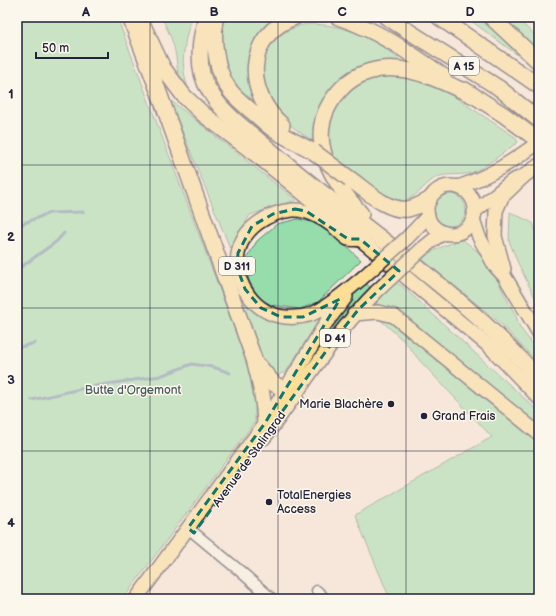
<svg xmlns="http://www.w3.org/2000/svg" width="556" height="616" font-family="'Balsamiq Sans',sans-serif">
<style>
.green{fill:#96ddab;stroke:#5c8073}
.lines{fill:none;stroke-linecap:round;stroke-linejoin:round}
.stream{stroke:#6387a6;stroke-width:3}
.minor-casing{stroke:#22223b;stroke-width:13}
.major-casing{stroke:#22223b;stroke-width:16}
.highway-casing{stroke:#22223b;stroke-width:18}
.minor{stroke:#fbf7ec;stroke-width:10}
.major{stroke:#fdde96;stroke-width:13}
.highway{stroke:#fdde96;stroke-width:15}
.major-bridge-casing{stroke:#22223b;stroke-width:16;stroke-linecap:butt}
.highway-bridge-casing{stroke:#22223b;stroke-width:18;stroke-linecap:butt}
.major-bridge{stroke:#fdde96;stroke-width:13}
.highway-bridge{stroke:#fdde96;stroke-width:15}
.marked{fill:none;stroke:#0f766e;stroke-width:3;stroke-dasharray:8 5;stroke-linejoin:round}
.grid{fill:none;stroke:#22223b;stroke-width:1;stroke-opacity:0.55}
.poi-dot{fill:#22223b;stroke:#fbf7ec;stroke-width:1.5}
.labels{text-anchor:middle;stroke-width:3;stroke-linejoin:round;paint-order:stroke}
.shield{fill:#fbf7ec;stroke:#636270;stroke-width:1}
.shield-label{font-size:11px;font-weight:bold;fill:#22223b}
.park-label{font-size:12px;fill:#455a5d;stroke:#fbf7ec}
.poi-label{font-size:12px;fill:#22223b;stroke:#fbf7ec;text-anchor:start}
.street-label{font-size:12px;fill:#22223b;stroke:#fbf7ec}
.neatline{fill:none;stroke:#22223b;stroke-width:1.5}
.grid-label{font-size:13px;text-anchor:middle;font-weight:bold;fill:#22223b}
</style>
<rect width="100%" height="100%" fill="#f5e7da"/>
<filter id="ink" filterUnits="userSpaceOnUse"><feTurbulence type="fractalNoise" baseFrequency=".025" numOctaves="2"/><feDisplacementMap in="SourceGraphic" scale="8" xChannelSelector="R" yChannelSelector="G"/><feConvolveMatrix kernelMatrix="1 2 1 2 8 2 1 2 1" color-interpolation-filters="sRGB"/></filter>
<g filter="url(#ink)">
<g class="green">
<polygon points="17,17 117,17 239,341 258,396 259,404 255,408 255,421 123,599 17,599"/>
<path d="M 162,17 L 192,17 C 184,41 179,66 189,90 L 188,92 C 174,76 179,62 173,44 C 171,35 165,26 162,17 Z"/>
<polygon points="221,17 280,17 249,79 255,106 252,106 229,79 219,40"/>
<polygon points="466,17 515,17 539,39 539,71"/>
<path d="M 307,24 C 347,24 373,38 404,63 L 379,63 L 316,118 L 313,141 C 302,133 288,126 280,114 C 253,77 257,35 307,24 Z"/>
<path d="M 389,76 L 415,79 L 428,83 L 444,90 L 515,137 L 518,142 C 504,152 486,167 471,173 C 459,176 447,173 437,177 C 425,183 420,195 407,199 L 407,203 L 396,203 L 359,178 L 331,154 L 327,130 L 339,99 L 355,86 L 366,80 L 377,77 Z"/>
<polygon points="169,99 296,200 250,215 230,248"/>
<circle cx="450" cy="210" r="16"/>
<polygon points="510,212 533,223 539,240 539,306 518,263 509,241"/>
<polygon points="298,219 321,224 335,236 361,260 318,302 300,309 271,305 259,298 249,281 245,261 257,241 277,224"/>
<path d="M 463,240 L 485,257 L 516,316 L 520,328 L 539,352 L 539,364 L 501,324 L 422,259 C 433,250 448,243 463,240 Z"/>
<polygon points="233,280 260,313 325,311 286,372 280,374 276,380 262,363"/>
<polygon points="365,283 372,289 324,345 321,344 329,324 351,297"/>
<polygon points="396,283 402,286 537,410 539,412 539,428 379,308 376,303"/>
<polygon points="376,316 386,317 516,422 539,444 539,599 390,599 355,515 492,437 420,361 405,342"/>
</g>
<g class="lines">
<g class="stream">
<polyline points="17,226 49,213 83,212"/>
<polyline points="17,270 57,241 64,233"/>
<polyline points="17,348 35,343"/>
<polyline points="32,400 89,387 160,376 192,364 213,367 230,373"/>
</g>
<defs>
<g id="minor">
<polyline points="188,528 240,571 272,599"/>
<polyline points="317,591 325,599"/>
</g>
<g id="major">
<circle cx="451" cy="210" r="24"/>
<path d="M 458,187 C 490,176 512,162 539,142"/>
<polyline points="474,212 512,181 524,176 539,165"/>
<polyline points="473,219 479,237 495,266 505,277 539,333"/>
<polyline points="407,238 428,216"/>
<polyline points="422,249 437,237 445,233"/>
<polyline points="504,269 495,236 496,211 502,197 524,176"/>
<path d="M 361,279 C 346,291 330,306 312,314 C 303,317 294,318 285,317 C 255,314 233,283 238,254 C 242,228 269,212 293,210 C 307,209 324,219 334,227 C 338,230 344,237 348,239 C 352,240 357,239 360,239 L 490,347 L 539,398"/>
<polyline points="354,314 378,312 394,316 539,434"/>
<path d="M 264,438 C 301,389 333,335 377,291"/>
<polyline points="136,599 251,442 265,423 326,323 346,297"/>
</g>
<g id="highway">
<path d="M 130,17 L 158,90 L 254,359 C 260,380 264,400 265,423"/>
<polyline points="139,17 163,68 184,96 203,114 261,158 360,239"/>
<path d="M 207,17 C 199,38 196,71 209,90 C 219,108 235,121 251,134 C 265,146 280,158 295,171 C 377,238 469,299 539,379"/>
<path d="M 215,17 C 213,43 215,72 232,93 C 239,101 247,107 255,114 C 261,119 267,125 274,130 C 286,138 301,144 314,152"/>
<path d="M 338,17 C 376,29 410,53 443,76"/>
<polyline points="386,17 499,88 539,120"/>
<polyline points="439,17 539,86"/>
<polyline points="491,17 539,62"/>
<polyline points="465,90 504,115 539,141"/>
<path d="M 282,125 C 245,93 244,35 295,17"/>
<path d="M 350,179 C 366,190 387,212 408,209 C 416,207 422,204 429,200"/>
<path d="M 361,214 C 329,177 300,131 342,88 C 356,73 377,67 398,69 C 424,71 449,85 472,95"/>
<polyline points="259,366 274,384 296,395"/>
</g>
</defs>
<use href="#minor" class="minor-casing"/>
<use href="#major" class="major-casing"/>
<use href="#highway" class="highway-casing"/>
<use href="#minor" class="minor"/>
<use href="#major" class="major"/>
<use href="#highway" class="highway"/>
<defs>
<g id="major-bridge">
<polyline points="361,279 407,238"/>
<polyline points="377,291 422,249"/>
</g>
<polyline id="highway-bridge" points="314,152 350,179"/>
</defs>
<use href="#major-bridge" class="major-bridge-casing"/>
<use href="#highway-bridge" class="highway-bridge-casing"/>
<use href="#major-bridge" class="major-bridge"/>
<use href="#highway-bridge" class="highway-bridge"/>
</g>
</g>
<path d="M0 0H556V616H0ZM 295,209 L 306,211 L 348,239 L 360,239 L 399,271 L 358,310 L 332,343 L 194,533 L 188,528 L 265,423 L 340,299 L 303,317 L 281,317 L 261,308 L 245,289 L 237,267 L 238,253 L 252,226 L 273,214 Z" fill="#f5e7da" fill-opacity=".55" fill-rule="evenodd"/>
<path class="marked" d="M 295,209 L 306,211 L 348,239 L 360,239 L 399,271 L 358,310 L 332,343 L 194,533 L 188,528 L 265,423 L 340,299 L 303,317 L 281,317 L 261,308 L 245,289 L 237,267 L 238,253 L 252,226 L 273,214 Z"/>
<path class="grid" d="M 150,17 L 150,599M 278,17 L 278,599M 406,17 L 406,599M 17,165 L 539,165M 17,308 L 539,308M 17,451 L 539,451"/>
<g class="poi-dot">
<circle cx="391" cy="404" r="4"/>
<circle cx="424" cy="416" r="4"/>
<circle cx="269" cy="502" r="4"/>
</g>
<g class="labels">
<g class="shield">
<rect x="449" y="57" width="30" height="18" rx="3"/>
<rect x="219" y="257" width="36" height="18" rx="3"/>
<rect x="320" y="329" width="30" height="18" rx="3"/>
</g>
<g class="shield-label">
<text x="464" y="70">A 15</text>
<text x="237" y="270">D 311</text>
<text x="335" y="342">D 41</text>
</g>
<g class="park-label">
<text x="133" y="394">Butte d'Orgemont</text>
</g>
<g class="poi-label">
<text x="383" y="408" text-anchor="end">Marie Blachère</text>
<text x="432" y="420">Grand Frais</text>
<text x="277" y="499">TotalEnergies<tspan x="277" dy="14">Access</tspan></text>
</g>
<g class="street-label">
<text transform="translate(249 459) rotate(-54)" y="4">Avenue de Stalingrad</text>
</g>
</g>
<rect width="556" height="616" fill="none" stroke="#fbf7ec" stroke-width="44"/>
<path d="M36 52v6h72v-6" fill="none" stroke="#22223b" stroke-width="2"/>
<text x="42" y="52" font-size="12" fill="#22223b" stroke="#fbf7ec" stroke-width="3" paint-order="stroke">50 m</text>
<rect x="22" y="22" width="512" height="572" class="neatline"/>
<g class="grid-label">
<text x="86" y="16">A</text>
<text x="214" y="16">B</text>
<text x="342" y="16">C</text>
<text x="470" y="16">D</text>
<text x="11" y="98">1</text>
<text x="11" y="241">2</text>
<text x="11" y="384">3</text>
<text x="11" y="527">4</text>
</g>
</svg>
